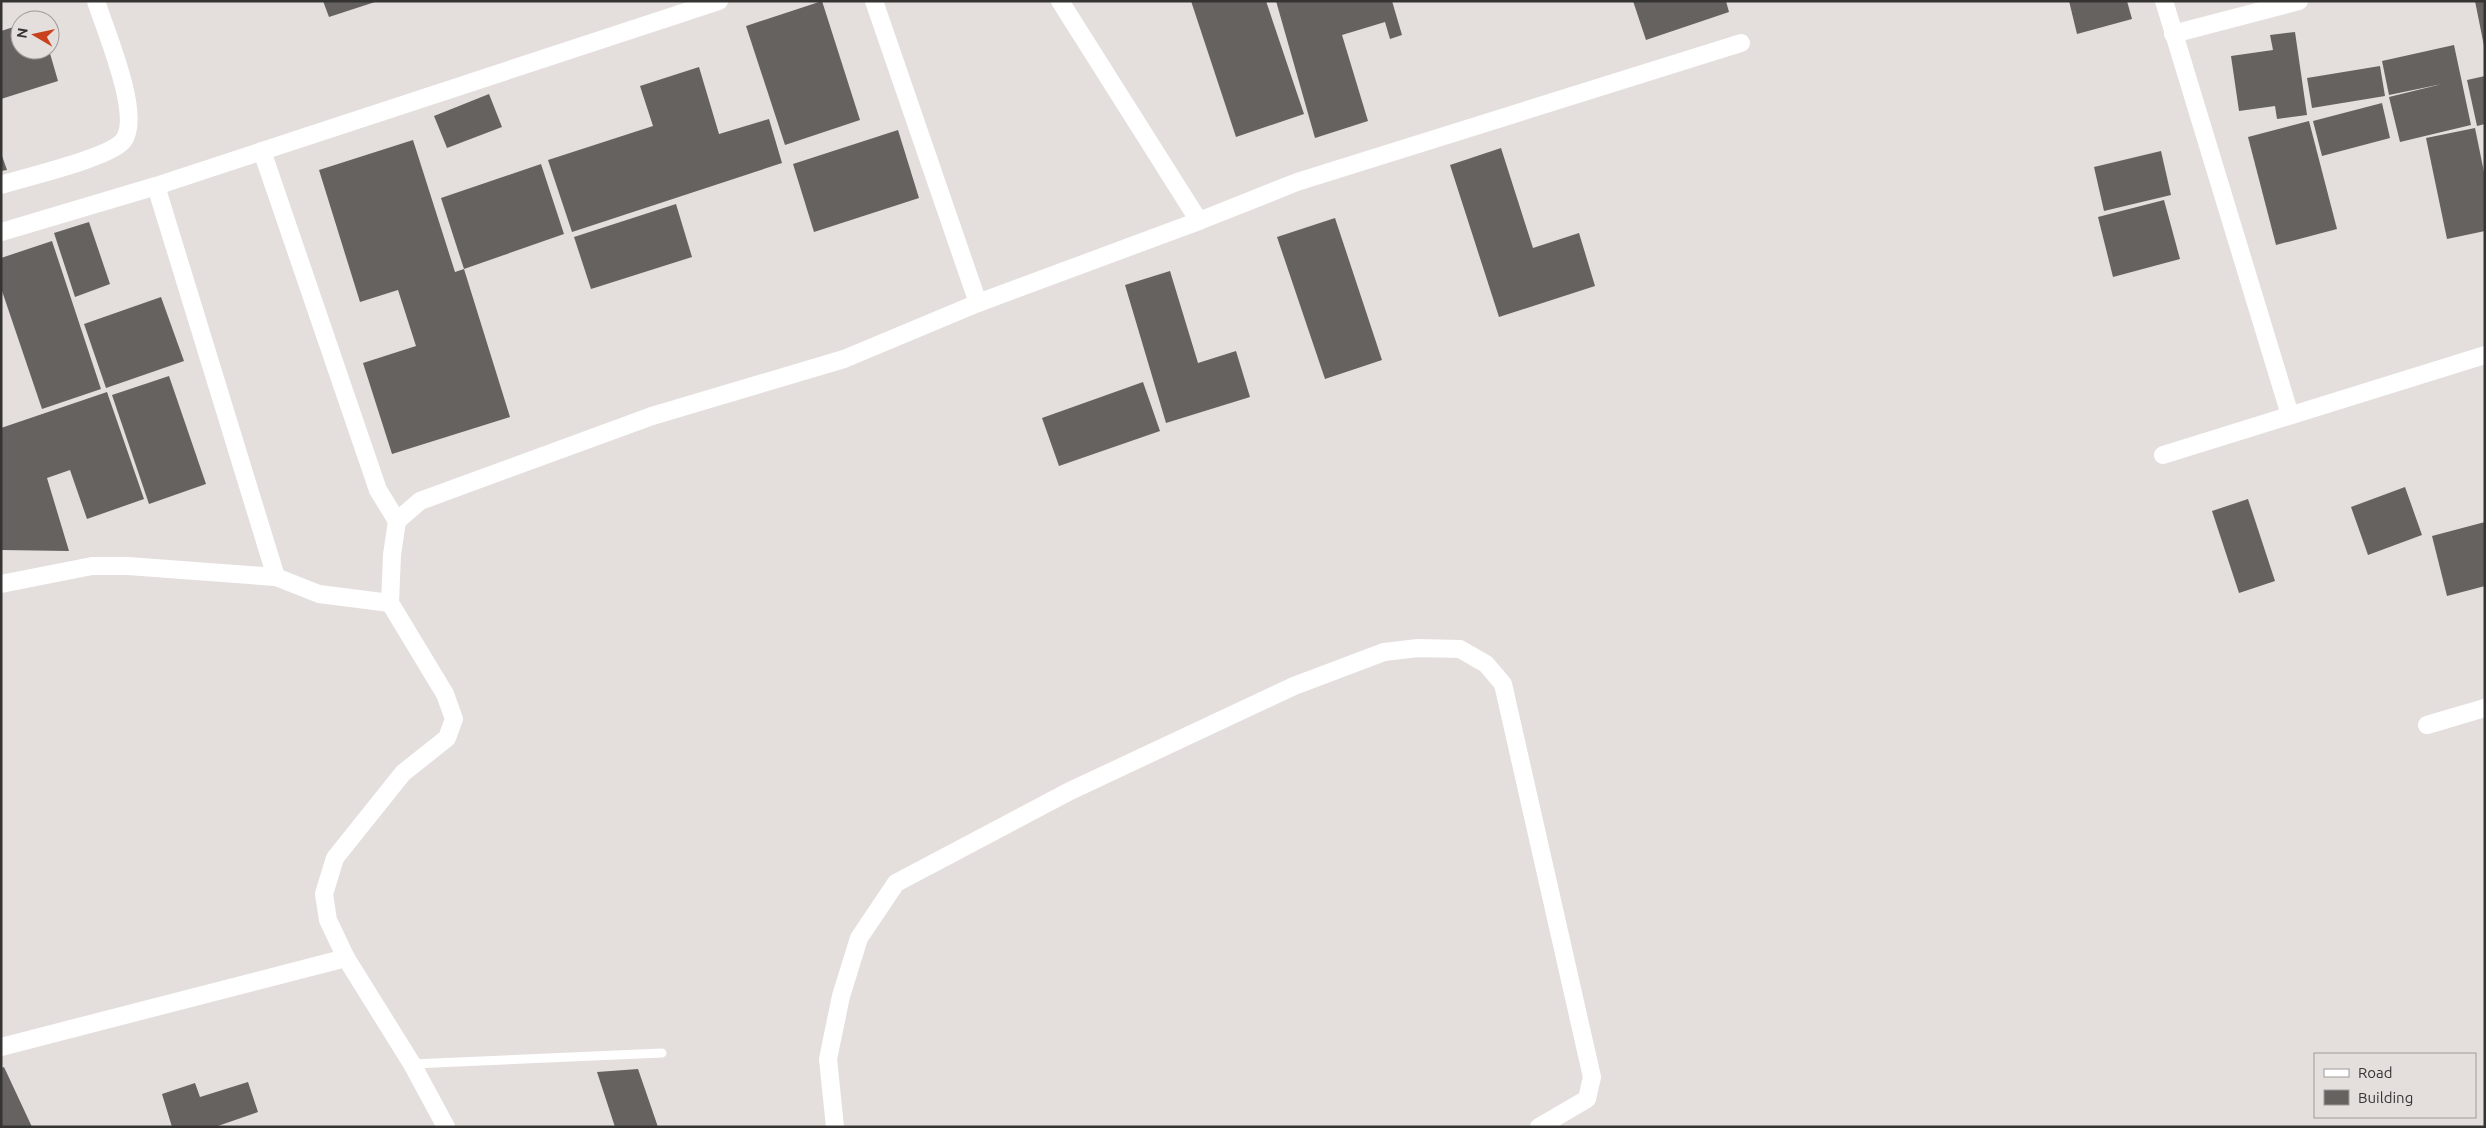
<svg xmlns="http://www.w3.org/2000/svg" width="2486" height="1128" font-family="Ubuntu,sans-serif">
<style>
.building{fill:#656260}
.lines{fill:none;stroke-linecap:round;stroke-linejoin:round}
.service{stroke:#fff;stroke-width:9}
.minor{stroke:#fff;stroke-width:18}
</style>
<rect width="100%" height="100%" fill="#e4dfdd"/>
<g class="building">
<polygon points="323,1 375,1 375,2 329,17"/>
<polygon points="822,1 860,120 785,145 746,26"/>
<polygon points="1191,1 1266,1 1304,114 1236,137"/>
<polygon points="1276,1 1392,1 1402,35 1390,39 1385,22 1342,35 1368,121 1315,138"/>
<polygon points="1633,1 1726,1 1729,12 1646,40"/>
<polygon points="2069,1 2127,1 2132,19 2077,34"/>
<polygon points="2475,1 2485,1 2485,46 2484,46"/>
<polygon points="20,25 20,50 49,50 58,81 1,99 1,31"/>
<polygon points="2295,32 2307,115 2277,119 2275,106 2239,111 2231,56 2273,50 2270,35"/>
<polygon points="2454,45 2471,125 2400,142 2389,97 2442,84 2389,95 2382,61"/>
<polygon points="2380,66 2385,96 2312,108 2307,78"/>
<polygon points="699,67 719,134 769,119 782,163 572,232 548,160 653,126 640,86"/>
<polygon points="2485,76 2485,124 2477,126 2467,80"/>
<polygon points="489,94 502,127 447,148 434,116"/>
<polygon points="2382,103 2390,138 2322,156 2313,121"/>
<polygon points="2309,121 2337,229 2276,245 2248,137"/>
<polygon points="2475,128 2485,177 2485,231 2447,239 2426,138"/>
<polygon points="898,130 919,198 814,232 793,164"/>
<polygon points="413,140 455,272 464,269 510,417 392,454 363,363 416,346 398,290 360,302 319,170"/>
<polygon points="1501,148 1533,248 1579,233 1595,286 1499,317 1450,165"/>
<polygon points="2161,151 2171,195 2104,211 2094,167"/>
<polygon points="1,153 7,170 1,171"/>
<polygon points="541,164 564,234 464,269 441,198"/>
<polygon points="2164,200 2180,259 2113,277 2098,217"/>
<polygon points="676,204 692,257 591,289 574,237"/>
<polygon points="1335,218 1382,360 1325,379 1277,237"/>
<polygon points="89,222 110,284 75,297 54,233"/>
<polygon points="52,241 101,389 42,409 1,288 1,258"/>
<polygon points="1170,271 1198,363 1236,351 1250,397 1166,423 1125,285"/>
<polygon points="161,297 184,361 106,388 84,324"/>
<polygon points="169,376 206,484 149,504 112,395"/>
<polygon points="1143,382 1160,431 1059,466 1042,418"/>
<polygon points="107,392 144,499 87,519 70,470 47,478 69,551 1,550 1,428"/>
<polygon points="2405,487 2422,535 2368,555 2351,507"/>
<polygon points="2248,499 2275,581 2239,593 2212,511"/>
<polygon points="2485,522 2485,586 2447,596 2432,536"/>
<polygon points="4,1067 32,1127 1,1127 1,1068"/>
<polygon points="638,1069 658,1127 615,1127 597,1072"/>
<polygon points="248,1082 258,1112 215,1127 172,1127 162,1094 195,1083 200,1097"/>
</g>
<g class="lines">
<polyline class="service" points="412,1064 662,1053"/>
<g class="minor">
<polyline points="874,1 978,303"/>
<polyline points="1060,1 1199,221 1297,182 1741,43"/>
<polyline points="2164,1 2290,415"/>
<polyline points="2173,34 2299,1"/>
<polyline points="262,151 378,490 397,521"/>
<path d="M 1,185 C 26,177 109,158 123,141 C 143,117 105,30 96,1"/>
<polyline points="156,186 276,577"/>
<polyline points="1,232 156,186 719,1"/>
<polyline points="2163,455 2485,355"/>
<polyline points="1,584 92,566 128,566 276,577 319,594 390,603"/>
<polyline points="2427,725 2485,708"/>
<polyline points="1,1047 346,958"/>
<polyline points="446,1127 412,1064 346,958 328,920 324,894 335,858 403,773 447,738 454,719 445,694 390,603 392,555 397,521 420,501 652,416 844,359 978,303 1199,221"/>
<polyline points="835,1127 828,1059 841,996 859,938 896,883 1070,791 1294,686 1384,652 1418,648 1460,649 1486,664 1503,684 1592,1077 1587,1099 1539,1127"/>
</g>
</g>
<rect width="2486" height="1128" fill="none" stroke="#353433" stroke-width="5"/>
<rect x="2314" y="1053" width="162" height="65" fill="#e4dfdd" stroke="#9e9b99"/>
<rect x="2324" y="1069" width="25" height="8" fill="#ffffff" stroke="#9e9b99"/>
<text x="2358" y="1078" font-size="15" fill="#353433">Road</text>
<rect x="2324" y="1090" width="25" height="15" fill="#656260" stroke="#9e9b99"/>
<text x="2358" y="1103" font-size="15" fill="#353433">Building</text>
<g transform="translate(35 35) rotate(279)"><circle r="24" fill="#e4dfdd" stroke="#9e9b99"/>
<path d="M0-4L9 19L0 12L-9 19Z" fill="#c9401c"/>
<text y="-8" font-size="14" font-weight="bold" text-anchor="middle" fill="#353433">N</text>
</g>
</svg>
